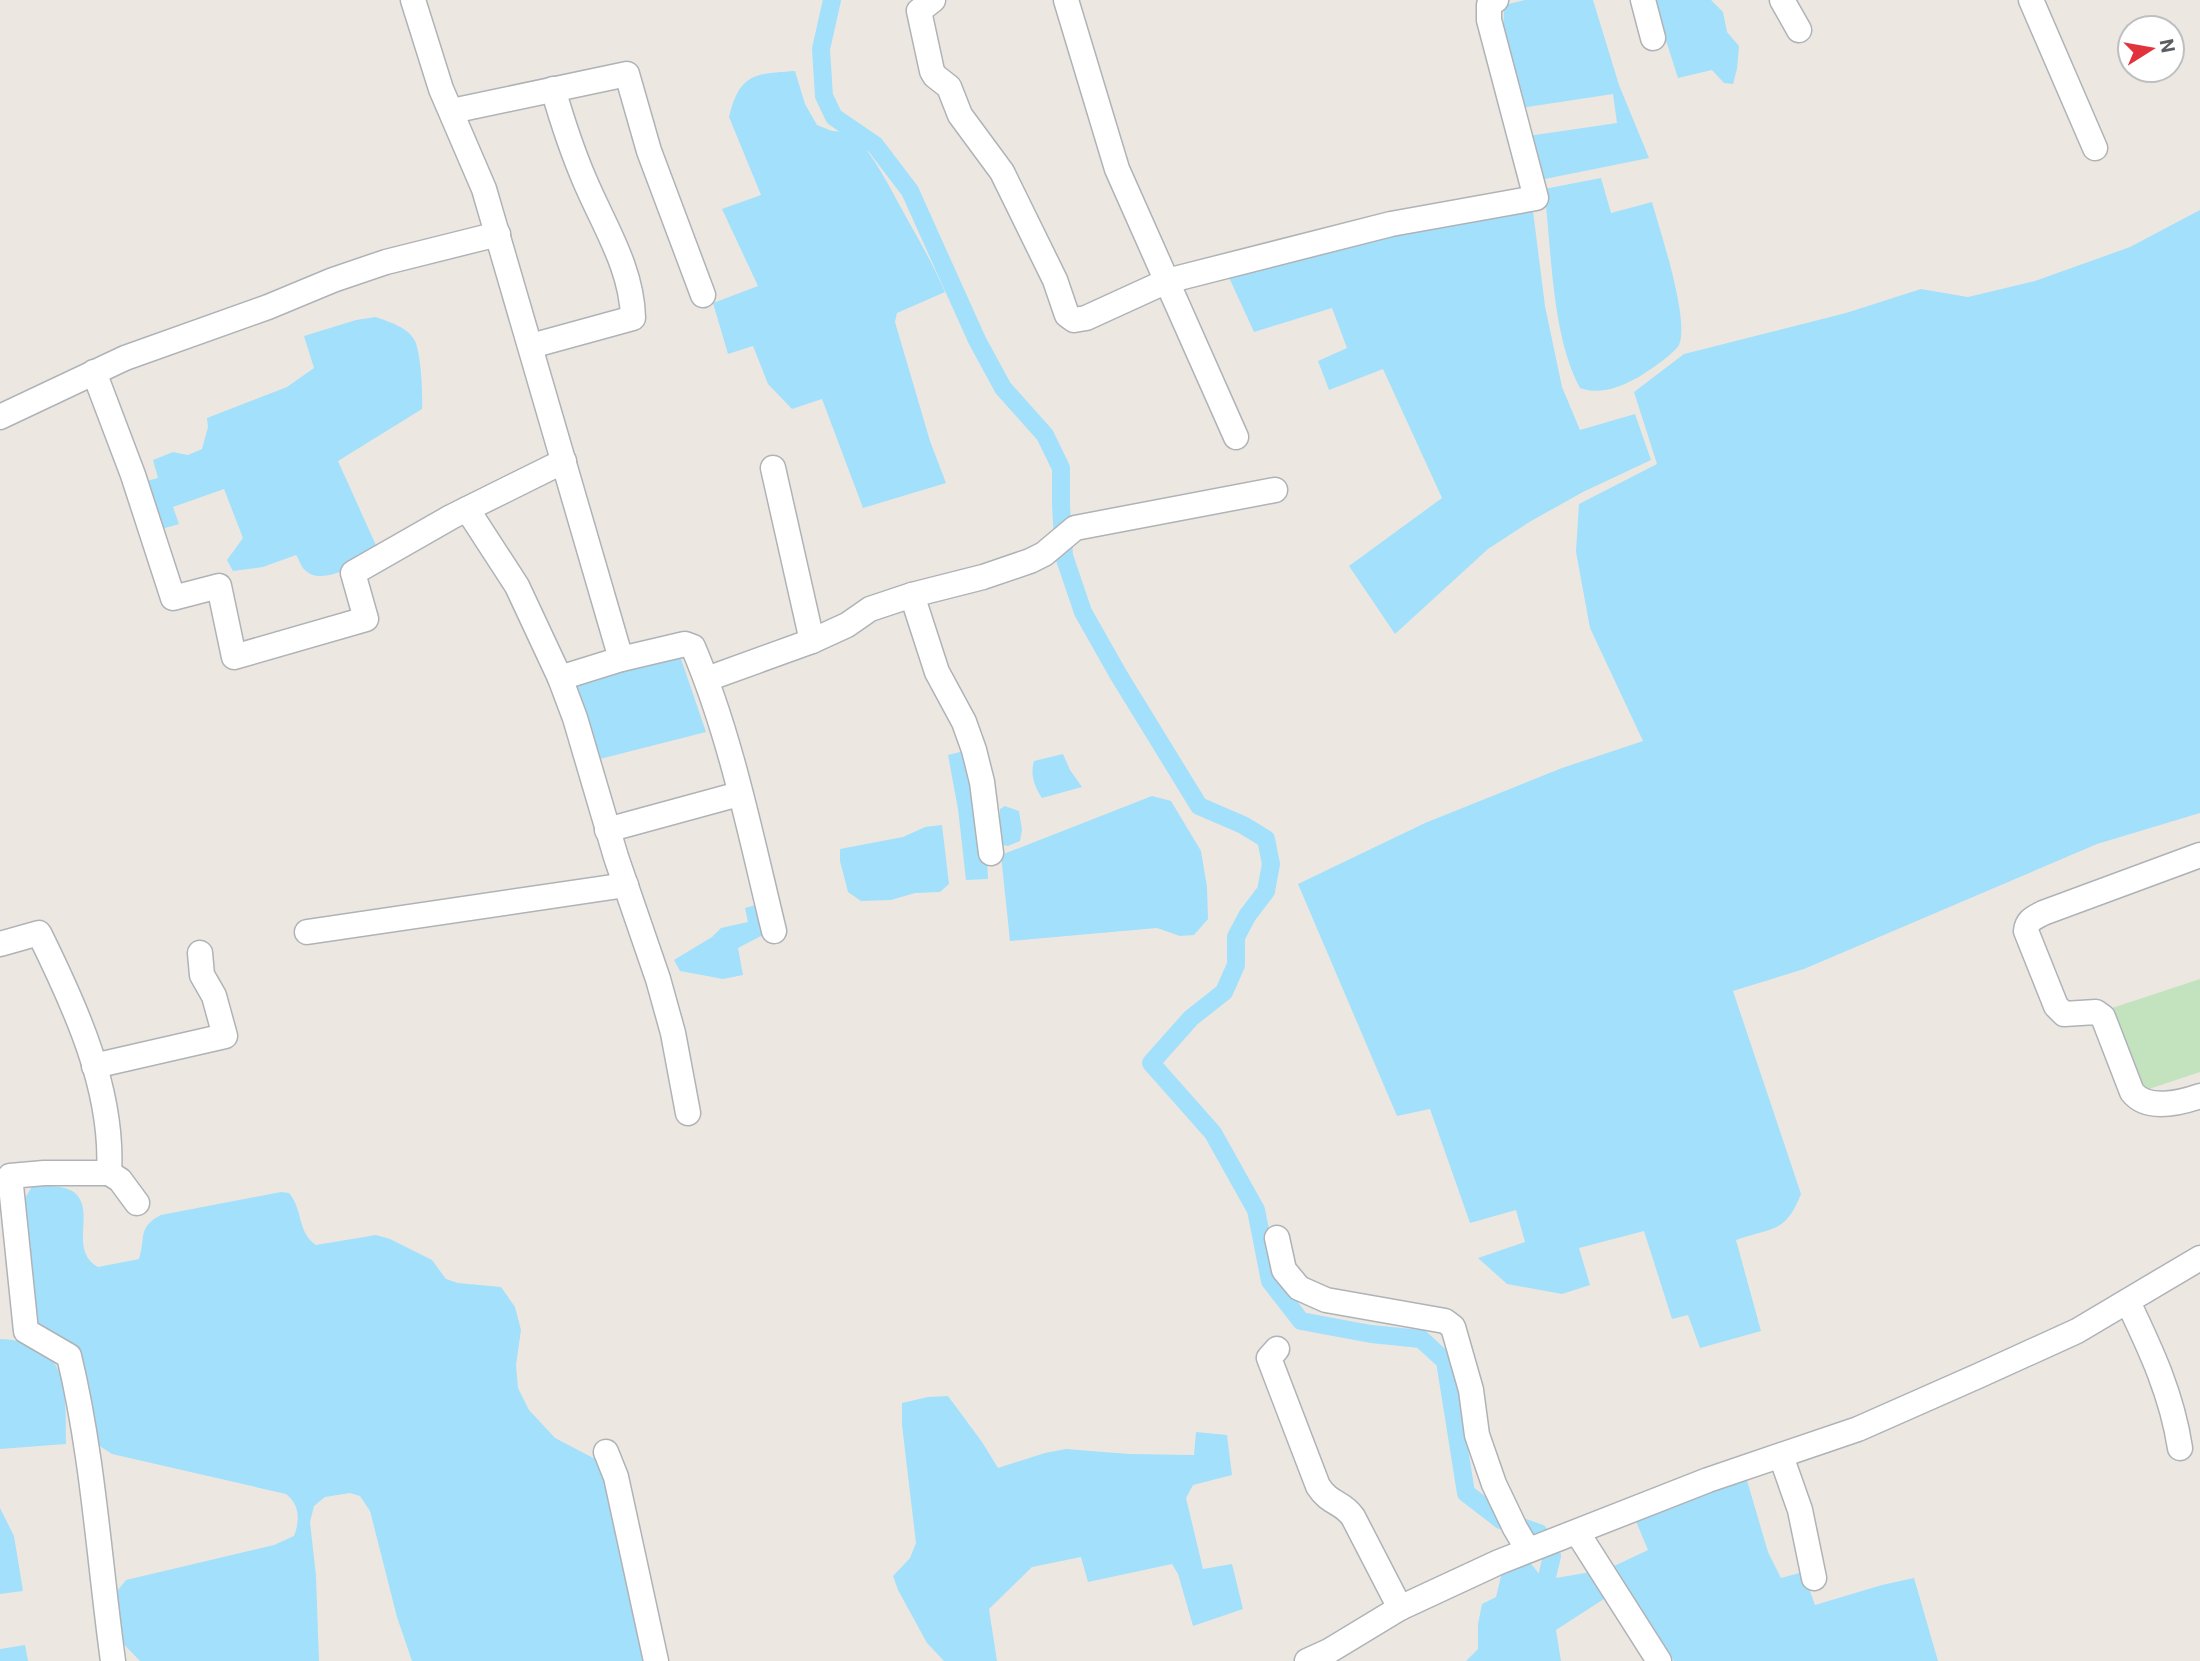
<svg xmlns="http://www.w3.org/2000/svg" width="2200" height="1661" font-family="Roboto,sans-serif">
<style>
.green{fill:#c3e3bf}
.water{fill:#a3e0fb}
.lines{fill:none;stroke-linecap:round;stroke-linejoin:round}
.canal{stroke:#a3e0fb;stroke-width:18}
.minor-casing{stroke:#afb3b7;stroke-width:27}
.minor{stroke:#fff;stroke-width:24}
</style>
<rect width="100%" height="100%" fill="#ece8e1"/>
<polygon class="green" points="2200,979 2200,1072 2140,1092 2112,1008"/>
<g class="water">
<polygon points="1525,0 1593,0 1619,85 1649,158 1540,180 1528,136 1617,123 1613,94 1520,108 1503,42 1504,5"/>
<polygon points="1653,0 1711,0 1723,12 1727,32 1739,46 1737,69 1733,84 1724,83 1712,70 1678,78"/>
<path d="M 795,71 L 805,104 L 817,125 L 832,131 L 852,132 C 875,157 889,186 905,215 C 920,242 933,264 945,292 L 897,313 L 895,322 L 930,441 L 946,483 L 863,508 L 822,399 L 792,409 L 768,384 L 753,346 L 728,354 L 713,303 L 758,286 L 722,209 L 761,195 L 729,117 C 740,73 754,74 795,71 Z"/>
<path d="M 1601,178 L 1611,213 L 1652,202 C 1660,231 1690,320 1679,345 C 1675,353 1646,373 1637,378 C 1618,388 1600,395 1580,388 C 1551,334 1552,250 1544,189 Z"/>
<polygon points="1532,203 1545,306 1562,387 1580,430 1635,414 1651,460 1583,492 1531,521 1488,549 1395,634 1349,566 1442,498 1383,369 1329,390 1318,361 1347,348 1332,308 1254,332 1226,271"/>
<path d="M 2200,210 L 2200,813 L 2097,844 L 1804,969 L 1733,991 L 1801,1194 C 1785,1234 1773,1227 1736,1240 L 1761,1331 L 1700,1348 L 1688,1315 L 1672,1319 L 1644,1231 L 1579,1248 L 1590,1285 L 1562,1294 L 1507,1284 L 1478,1258 L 1525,1242 L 1516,1210 L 1470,1223 L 1430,1109 L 1397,1116 L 1298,884 L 1425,823 L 1562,768 L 1643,741 L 1590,628 L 1576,552 L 1579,504 L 1657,464 L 1634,392 L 1684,354 L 1846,313 L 1921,289 L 1968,297 L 2035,281 L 2130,247 Z"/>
<path d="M 376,317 C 389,322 408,327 415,341 C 421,354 423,394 422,409 L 338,461 L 379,552 C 362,561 322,588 305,570 C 301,567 299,559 296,555 L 263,567 L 233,571 L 227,560 L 243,538 L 224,489 L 173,507 L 179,524 L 162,529 L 143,482 L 158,478 L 153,460 L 173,452 L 188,455 L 202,449 L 208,427 L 207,418 L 287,387 L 314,368 L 304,336 L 356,320 Z"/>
<polygon points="679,653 706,732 596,760 569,682"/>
<polygon points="968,750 987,859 988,879 966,880 958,809 948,755"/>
<path d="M 1063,754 L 1070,770 L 1082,787 L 1042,798 C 1034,786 1030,774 1034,761 Z"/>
<polygon points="1152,796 1171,801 1201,851 1207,887 1208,919 1194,935 1180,936 1157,928 1010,941 1001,855"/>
<polygon points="1005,806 1019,811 1022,830 1020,841 1008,846 999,844 995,823 1000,816 1000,809"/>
<polygon points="942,825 949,884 940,892 915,893 891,900 861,901 848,892 840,861 840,849 903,837 925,827"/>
<polygon points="759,904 763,935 738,948 743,975 723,979 680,971 674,960 712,937 721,928 748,922 745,908"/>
<path d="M 33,1185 C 45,1186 66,1185 75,1193 C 96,1212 68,1250 98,1267 L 139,1259 C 146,1238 137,1227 161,1215 L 281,1192 L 289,1193 C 303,1209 297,1232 316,1245 L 376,1235 L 390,1239 L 432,1260 L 446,1279 L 458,1283 L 501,1287 L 515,1307 L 521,1330 L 516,1365 L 518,1388 L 529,1410 L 555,1438 L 601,1462 L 648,1661 L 412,1661 L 397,1617 L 370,1511 L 360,1496 L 350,1493 L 325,1497 L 314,1506 L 310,1522 L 316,1576 L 319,1661 L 140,1661 L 115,1635 L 113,1596 L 126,1580 L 274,1545 L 294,1536 C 300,1520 300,1505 286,1494 L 112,1454 L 98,1445 L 77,1361 L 37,1331 L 20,1206 Z"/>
<path d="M 0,1339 C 69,1341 66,1389 66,1444 L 0,1449 Z"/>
<polygon points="948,1396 982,1442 998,1468 1045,1453 1066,1449 1129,1454 1194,1455 1196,1432 1227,1435 1232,1475 1193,1485 1186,1498 1203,1569 1232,1564 1243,1609 1193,1626 1178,1574 1172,1564 1088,1582 1081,1557 1032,1567 989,1609 997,1661 944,1661 927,1643 898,1590 893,1576 910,1558 916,1543 902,1425 902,1403 928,1397"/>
<polygon points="1746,1477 1768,1552 1781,1578 1803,1572 1815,1605 1882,1585 1914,1578 1938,1661 1674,1661 1612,1567 1648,1550 1635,1519"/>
<polygon points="0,1508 14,1536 23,1591 0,1594"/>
<polygon points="1528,1560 1544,1580 1591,1572 1607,1597 1556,1630 1561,1661 1466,1661 1478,1649 1478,1624 1482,1604 1496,1597 1502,1572"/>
<polygon points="25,1645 28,1661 0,1661 0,1649"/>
</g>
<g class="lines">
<polyline class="canal" points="832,0 821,49 824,96 834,117 875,145 910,191 977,340 1003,388 1045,435 1061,468 1061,505 1064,556 1083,612 1118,674 1199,806 1243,825 1266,839 1271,864 1266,891 1247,916 1236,937 1236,965 1224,992 1191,1018 1151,1063 1213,1133 1256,1210 1270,1281 1301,1321 1371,1334 1421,1339 1445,1361 1466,1493 1501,1520 1539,1533 1552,1556 1541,1602"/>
<defs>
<g id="minor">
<polyline points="413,0 441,89 484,189 621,659 560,678 575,718 616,857 658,979 673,1033 688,1113"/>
<polyline points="933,0 919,11 932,71 935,76 949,87 960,115 1002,172 1055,280 1067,315 1074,320 1086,318 1167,281 1391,224 1536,198 1489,20 1489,5 1496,0"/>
<polyline points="1066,0 1117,169 1236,437"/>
<polyline points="1643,0 1653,38"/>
<polyline points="1782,0 1799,30"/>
<polyline points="2031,0 2095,148"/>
<polyline points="452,111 627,74 649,151 703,295"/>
<path d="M 531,346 L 633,318 C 632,268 604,226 585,181 C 572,151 562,120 553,89"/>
<polyline points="94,372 133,475 173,598 219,586 234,657 366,619 353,573 451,517 564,461"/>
<polyline points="0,417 125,358 268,307 333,280 386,262 498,234"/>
<polyline points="773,468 812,641"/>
<polyline points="467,509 517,586 560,678"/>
<polyline points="912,595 983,577 1030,561 1044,554 1075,528 1275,490"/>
<path d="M 621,659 L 685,644 L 693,647 C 731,736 751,837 774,931"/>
<polyline points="707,679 812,641 847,625 870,609 912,595 937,672 964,722 974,750 982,782 991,853"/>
<polyline points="607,830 739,794"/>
<path d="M 2200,855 L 2043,913 C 2034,918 2027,920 2026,931 L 2056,1006 L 2064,1014 L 2096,1012 L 2103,1017 L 2132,1092 C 2147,1111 2180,1103 2200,1096"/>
<polyline points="307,932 626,885"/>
<path d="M 0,944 L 39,933 C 75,1006 114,1090 109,1173 L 44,1173 L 10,1176 L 26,1331 L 69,1356 C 93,1455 99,1559 113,1661"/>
<polyline points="94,1066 225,1036 214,996 202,975 200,953"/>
<polyline points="109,1173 120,1180 137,1203"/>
<polyline points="1277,1238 1284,1270 1299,1288 1326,1300 1445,1321 1453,1327 1471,1390 1477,1435 1494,1484 1515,1528 1528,1550"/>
<path d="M 2128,1302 C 2151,1350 2172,1395 2180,1448"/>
<path d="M 1277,1349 L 1269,1358 L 1318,1486 C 1330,1505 1342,1501 1353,1517 L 1400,1608"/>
<polyline points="606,1452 616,1477 656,1661"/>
<polyline points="1781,1456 1800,1510 1814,1578"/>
<polyline points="1577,1532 1659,1661"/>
<polyline points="1307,1661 1329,1651 1400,1608 1499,1562 1708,1480 1858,1429 1978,1376 2077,1331 2200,1258"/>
</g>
</defs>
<use href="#minor" class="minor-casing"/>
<use href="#minor" class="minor"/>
</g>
<g transform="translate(2151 49) rotate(79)"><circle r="33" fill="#ffffff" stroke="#bdbfc0" stroke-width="2"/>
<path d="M0-5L12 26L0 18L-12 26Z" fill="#e1333c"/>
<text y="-10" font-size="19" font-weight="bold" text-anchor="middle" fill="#5a5e62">N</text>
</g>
</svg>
